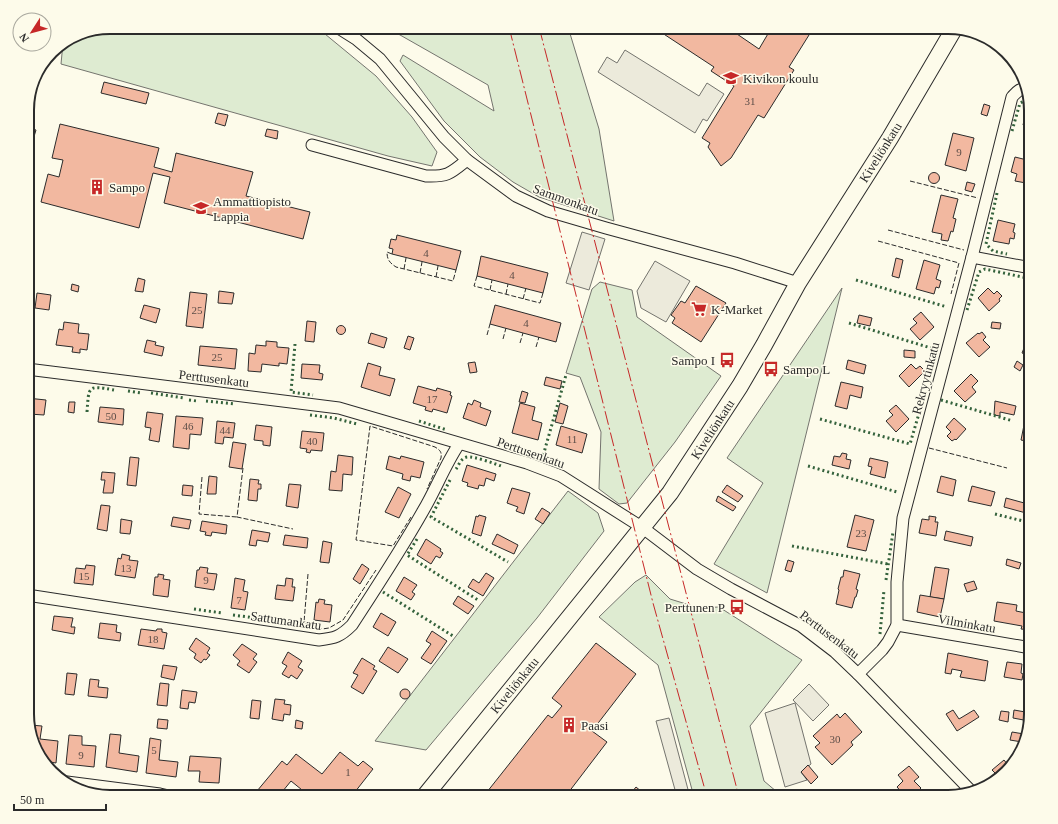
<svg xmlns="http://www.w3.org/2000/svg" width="1058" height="824" font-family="'Times New Roman',serif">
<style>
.green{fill:#deebd1;stroke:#74746e}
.parking{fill:#eceadb;stroke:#74746e}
.building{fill:#f2b8a0;stroke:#2b2b2b}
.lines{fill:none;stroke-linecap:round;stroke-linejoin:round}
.street-casing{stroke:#2b2b2b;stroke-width:13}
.secondary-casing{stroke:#2b2b2b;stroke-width:18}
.street{stroke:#fdfbea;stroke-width:11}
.secondary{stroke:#fdfbea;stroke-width:16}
.hedge{stroke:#34623c;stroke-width:3;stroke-dasharray:2 3;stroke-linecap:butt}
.fence{stroke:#2b2b2b;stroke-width:1;stroke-dasharray:5 2;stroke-linecap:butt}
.power{stroke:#c62828;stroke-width:1;stroke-dasharray:14 3 2 3;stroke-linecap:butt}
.labels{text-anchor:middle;stroke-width:3;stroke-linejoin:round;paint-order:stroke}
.number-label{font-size:11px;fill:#5d4e48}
.poi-label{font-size:13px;fill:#2b2b2b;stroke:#fdfbea;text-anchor:start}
.street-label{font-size:13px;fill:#2b2b2b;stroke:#fdfbea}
.rim{fill:none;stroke:#2b2b2b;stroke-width:2}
</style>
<rect width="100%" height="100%" fill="#fdfbea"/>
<g class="green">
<polygon points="110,27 311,27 325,34 376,76 412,117 437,152 432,166 388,156 61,64 63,43 78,33"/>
<polygon points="386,27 568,27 599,129 614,221 539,197 513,182 480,157 444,121 400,61 403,55 494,111 488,85"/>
<polygon points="600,282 632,290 637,317 721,376 675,442 627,503 619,504 599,489 601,432 580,377 566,373 592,289"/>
<polygon points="842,288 767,593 714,564 763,483 727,458"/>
<polygon points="568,491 598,513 604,531 537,618 426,750 375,741"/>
<polygon points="646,575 670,599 699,608 719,607 802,660 750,726 764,781 783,797 694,797 658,665 599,617 635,582"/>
</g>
<g class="parking">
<polygon points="625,50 699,96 707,83 724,94 707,121 703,119 695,133 598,72 607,57 617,63"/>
<polygon points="582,232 605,239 589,290 566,283"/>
<polygon points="655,261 690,281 666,322 641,308 637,291"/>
<polygon points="809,684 829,705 813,721 793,700"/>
<polygon points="795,703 811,764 801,772 807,780 785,787 765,713"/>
<polygon points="669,718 690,797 677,797 656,721"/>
</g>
<g class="building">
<polygon points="653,27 741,27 737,34 759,49 772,27 814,27 789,67 794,70 764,118 758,115 731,158 721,166 708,147 710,143 702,138 734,86 711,71 714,67"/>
<polygon points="104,82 149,93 146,104 101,93"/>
<polygon points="984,104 990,106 987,116 981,114"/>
<polygon points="1027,109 1031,110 1031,131 1029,131 1030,127 1023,125"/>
<polygon points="218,113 228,115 225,126 215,123"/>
<polygon points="60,124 159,148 154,167 172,172 176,153 253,172 246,196 310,212 303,239 164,203 170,177 153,173 139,228 41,202 48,174 59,177 63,160 52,158"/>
<polygon points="27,127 36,130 29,153 27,152"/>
<polygon points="267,129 278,131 277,139 265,136"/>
<polygon points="953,133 974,138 966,171 945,165"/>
<polygon points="1015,157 1031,161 1026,183 1015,181 1017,174 1011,172"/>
<circle cx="934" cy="178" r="5.5"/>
<polygon points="967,182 975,184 972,192 965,190"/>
<polygon points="941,195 958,199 953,218 956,219 953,232 951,231 948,241 941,240 942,234 932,232"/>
<polygon points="998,220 1015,224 1013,232 1015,233 1014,239 1010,238 1009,244 993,241"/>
<polygon points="397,235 461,251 456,270 392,254 393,249 389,248 391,239 396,240"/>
<polygon points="481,256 548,273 543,293 477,276"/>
<polygon points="896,258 903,260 899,278 892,276"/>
<polygon points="924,260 940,265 936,279 941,281 939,288 936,287 934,294 916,289"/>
<polygon points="138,278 145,280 143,292 135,291"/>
<polygon points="72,284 79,286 78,292 71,290"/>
<polygon points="696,286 726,303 701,342 672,323 675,318 671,315 681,301 685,303"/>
<polygon points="988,288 994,294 997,291 1002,296 999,299 1000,301 989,311 978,298"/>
<polygon points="219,291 234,293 232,304 218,303"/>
<polygon points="190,292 207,294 203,328 186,326"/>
<polygon points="37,293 51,295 49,310 35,308"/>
<polygon points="1031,299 1031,321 1026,320"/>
<polygon points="144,305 160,309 156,323 140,318"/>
<polygon points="495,305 561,323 556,342 490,324"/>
<polygon points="921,312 934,327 920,340 910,329 917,323 913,319"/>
<polygon points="859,315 872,318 870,326 857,323"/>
<polygon points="307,321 316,322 314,342 305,341"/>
<polygon points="64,322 79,324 78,333 89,334 87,350 80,349 80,353 72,352 73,347 56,345 59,329 63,330"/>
<polygon points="992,322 1001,323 1000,329 991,328"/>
<polygon points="27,324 34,324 31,344 27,343"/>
<circle cx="341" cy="330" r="4.5"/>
<polygon points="982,332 986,337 983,340 990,347 979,357 966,343 978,333 979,334"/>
<polygon points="371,333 387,338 384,348 368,343"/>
<polygon points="408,336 414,338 410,350 404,348"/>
<polygon points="147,340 156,342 155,345 164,347 162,356 144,352"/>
<polygon points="266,341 277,342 277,347 289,348 287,364 279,363 279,366 262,364 261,372 248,371 249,353 255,354 256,345 266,346"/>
<polygon points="200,346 237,349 235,369 198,365"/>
<polygon points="1024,348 1031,350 1030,356 1022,353"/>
<polygon points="904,350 915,351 915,358 904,357"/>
<polygon points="848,360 866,365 864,374 846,369"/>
<polygon points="1017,361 1023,365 1020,371 1014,367"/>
<polygon points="475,362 477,372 470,373 468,363"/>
<polygon points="368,363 381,367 379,375 395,379 390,396 361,387"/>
<polygon points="302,364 320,365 319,373 323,374 322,380 301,378"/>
<polygon points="911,364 916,369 920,366 925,371 909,387 899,376"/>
<polygon points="971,374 978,381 972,387 976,392 965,402 954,391"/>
<polygon points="546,377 562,381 560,389 544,385"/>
<polygon points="841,382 863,387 861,398 850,395 847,409 835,406"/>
<polygon points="418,386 436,391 437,388 451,392 450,395 452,396 447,413 433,409 432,412 425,410 426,407 413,403"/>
<polygon points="522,391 528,393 525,403 519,402"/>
<polygon points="27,398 46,400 44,415 29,414 28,432"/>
<polygon points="474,400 481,403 480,407 491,411 486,426 463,418 468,403 472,405"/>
<polygon points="995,401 1016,406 1014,415 1000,412 1000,416 994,415"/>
<polygon points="69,402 75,402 74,413 68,412"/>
<polygon points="520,403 535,407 532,420 542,423 538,440 512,433"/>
<polygon points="560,403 568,406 563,424 555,422"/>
<polygon points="896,405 909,419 896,432 886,421 893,415 889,411"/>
<polygon points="100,407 124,409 123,425 98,422"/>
<polygon points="147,412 163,414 159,442 149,440 151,428 145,427"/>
<polygon points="176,416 203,418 201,435 190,434 189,449 173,447"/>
<polygon points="954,418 966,429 956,440 955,439 952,441 947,436 951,432 946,427"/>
<polygon points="217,421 235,423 233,438 224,437 223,444 215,443"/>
<polygon points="256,425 272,427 270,446 263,445 263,441 254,440"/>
<polygon points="1024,425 1031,426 1031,442 1021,440"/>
<polygon points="561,426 587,434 582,453 556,445"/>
<polygon points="302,431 324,433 322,451 311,450 310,453 306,452 307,449 300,448"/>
<polygon points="233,442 246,444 242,469 229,467"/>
<polygon points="842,453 847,454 846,459 851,460 849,469 832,465 834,456 840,457"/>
<polygon points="338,455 353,457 352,475 343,474 342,491 329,490 331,471 336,472"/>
<polygon points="389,456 400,459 401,456 424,462 420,478 411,476 410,481 402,479 403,474 386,469"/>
<polygon points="130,457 139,458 136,486 127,485"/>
<polygon points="870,458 888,462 885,478 870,474 872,467 868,466"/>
<polygon points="467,465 496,474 494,481 486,478 484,486 479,485 478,489 467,486 468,483 462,481"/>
<polygon points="102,472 115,473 113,493 103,493 105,480 101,480"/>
<polygon points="209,476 217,477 216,494 207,494"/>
<polygon points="941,476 956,480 953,496 937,492"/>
<polygon points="250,479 259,480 258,484 261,484 261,489 258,489 257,501 248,500"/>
<polygon points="289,484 301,485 298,508 286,506"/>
<polygon points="183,485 193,486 192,496 182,495"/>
<polygon points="727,485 743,496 738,502 722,492"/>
<polygon points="972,486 995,492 991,506 968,501"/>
<polygon points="398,487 411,494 399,518 385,512"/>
<polygon points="512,488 530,493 524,514 516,511 518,507 507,503"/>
<polygon points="718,496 736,507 733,511 716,501"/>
<polygon points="1006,498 1028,504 1026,513 1004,507"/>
<polygon points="101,505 110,506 107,531 97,529"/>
<polygon points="542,508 550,513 543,524 535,519"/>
<polygon points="479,515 486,517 481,536 472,533 476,516 478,517"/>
<polygon points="855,515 874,520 866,551 847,547"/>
<polygon points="929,516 936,517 935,522 938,522 936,536 919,533 922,519 929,520"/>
<polygon points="173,517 191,520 189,529 171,526"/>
<polygon points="121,519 132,521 130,534 120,533"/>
<polygon points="202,521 227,525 226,534 212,532 211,536 205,535 206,532 200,531"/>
<polygon points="252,530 270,533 268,542 257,540 256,546 249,545"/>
<polygon points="946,531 973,537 971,546 944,540"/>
<polygon points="497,534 518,545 514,554 492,544"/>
<polygon points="285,535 308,538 307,548 283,545"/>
<polygon points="426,539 441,549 440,551 443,553 440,558 436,556 431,564 417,555"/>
<polygon points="323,541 332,543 329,563 320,562"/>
<polygon points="122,554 130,556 129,560 138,561 135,578 115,575 118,558 121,559"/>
<polygon points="1007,559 1021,563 1019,569 1006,565"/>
<polygon points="788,560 794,562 791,572 785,570"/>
<polygon points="362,564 369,569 360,584 353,579"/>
<polygon points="86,565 95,566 93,585 74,583 76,568 85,569"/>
<polygon points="200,567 208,568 207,573 217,574 214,590 195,587 197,570 199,570"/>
<polygon points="935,567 949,569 944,599 930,597"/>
<polygon points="844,570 860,574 856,589 858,590 856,597 855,597 852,608 836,604 839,590 838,589 841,577 843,577"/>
<polygon points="486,573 494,578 483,596 468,587 473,579 479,583"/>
<polygon points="158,574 164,575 163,579 170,580 168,597 153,595 155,577 158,577"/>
<polygon points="404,577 417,585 412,592 415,594 411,600 396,591"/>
<polygon points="235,578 245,580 243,591 248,592 245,610 231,608"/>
<polygon points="286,578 293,579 292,587 295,587 293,601 275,599 277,585 285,586"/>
<polygon points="974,581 977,589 967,592 964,584"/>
<polygon points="920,595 944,599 940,617 917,612"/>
<polygon points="458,596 474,606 468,614 453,604"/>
<polygon points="319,599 325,600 324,604 332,605 330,622 314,620 316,602 318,603"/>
<polygon points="997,602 1017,605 1016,611 1031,614 1031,630 1021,629 1022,626 994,621"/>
<polygon points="381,613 396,622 388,636 373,627"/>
<polygon points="54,616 73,618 71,627 75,627 74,634 52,630"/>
<polygon points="100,623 117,625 116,632 121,633 120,641 98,638"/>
<polygon points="141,629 156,631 157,629 162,629 162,632 167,633 164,649 138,645"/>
<polygon points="432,631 447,641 431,664 421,658 431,644 426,641"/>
<polygon points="196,638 210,648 207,653 210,655 206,660 204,659 201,663 194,658 196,654 189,649"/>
<polygon points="596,643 636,674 592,731 607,742 565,797 483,797 548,715 552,718 562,706 552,698"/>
<polygon points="242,644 257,654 253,659 257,662 249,673 237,665 240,661 233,655"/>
<polygon points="388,647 408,659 398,673 379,661"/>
<polygon points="288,652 302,661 298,667 303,670 297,679 291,675 289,678 282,674 287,666 282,663"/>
<polygon points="948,653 988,661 985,681 960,677 962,671 952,669 951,674 945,673"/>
<polygon points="362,658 375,666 373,669 377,671 363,694 351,687 358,675 353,673"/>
<polygon points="1007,662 1022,664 1021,673 1023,674 1022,680 1004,677"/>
<polygon points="163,665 177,667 174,680 161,677"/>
<polygon points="67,673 77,674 74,695 65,694"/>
<polygon points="90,679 99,680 98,687 108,688 107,698 88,696"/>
<polygon points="160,683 169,684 167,706 157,705"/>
<circle cx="405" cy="694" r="5"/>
<polygon points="182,690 197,692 195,703 189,702 188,709 180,708"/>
<polygon points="275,699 285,700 284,704 291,705 290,715 284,714 283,721 272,719"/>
<polygon points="252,700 261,701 259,719 250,718"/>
<polygon points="953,710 959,719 974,710 979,717 957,731 946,714"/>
<polygon points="1014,710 1031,713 1029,721 1013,718"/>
<polygon points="1001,711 1009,712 1008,722 999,720"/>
<polygon points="845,713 862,732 851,742 853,745 832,765 815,747 820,743 813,736 837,714 840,718"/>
<polygon points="158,719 168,720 167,729 157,728"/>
<polygon points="296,720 303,722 302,729 295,728"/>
<polygon points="30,725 42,726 40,739 58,741 56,763 44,761 36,751"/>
<polygon points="1012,732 1024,734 1022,742 1010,740"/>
<polygon points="110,734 121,735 119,753 139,756 137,772 106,767"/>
<polygon points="69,735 82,736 82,745 96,746 94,767 66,764"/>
<polygon points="150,738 161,740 159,760 178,762 176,777 146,773"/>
<polygon points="340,752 358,766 363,761 373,769 351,797 304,797 307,794 291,781 278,797 252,797 282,761 287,765 296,754 322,774"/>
<polygon points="190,756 221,758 219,783 199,782 200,771 188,771"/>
<polygon points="1004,760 1008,765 1006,766 1008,769 999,777 992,770"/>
<polygon points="808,765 818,777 811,784 801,772"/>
<polygon points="909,766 919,777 914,781 921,788 914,795 910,791 905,796 897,787 903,781 898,775"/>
<polygon points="636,787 648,797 628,797"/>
</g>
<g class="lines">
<defs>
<g id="street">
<polyline points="337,27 356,39 380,59 444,137 467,160 516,196 548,211 606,228 735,263 798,283"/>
<path d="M 312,145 L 426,176 C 448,177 451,173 467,160"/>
<polyline points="972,257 1031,268"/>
<polyline points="27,369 339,408 527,463 561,476 643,528 697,569 731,589 801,626 835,652 858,674 972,792"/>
<path d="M 27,595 L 319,640 C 335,638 340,637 352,625 C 376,588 401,550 423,511 C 436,489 445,465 459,444"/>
<polyline points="897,625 1031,648"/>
<path d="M 858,674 L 882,650 L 888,642 L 897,625 L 897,582 L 903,518 L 972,257 L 1012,97 C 1016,93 1019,88 1026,89"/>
<polyline points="67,782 160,794 173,797"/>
</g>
<polyline id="secondary" points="424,797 670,493 740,386 764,345 798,283 890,138 954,29"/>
</defs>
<use href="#street" class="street-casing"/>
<use href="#secondary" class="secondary-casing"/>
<use href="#street" class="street"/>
<use href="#secondary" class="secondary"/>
<g class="hedge">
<polyline points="1012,131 1020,103 1029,99"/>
<polyline points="997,193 986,244 993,251 1007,254"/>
<polyline points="856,280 947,307"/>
<polyline points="967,310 979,272 985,269 1027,278"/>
<polyline points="849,323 931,348"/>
<polyline points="295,344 291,392 313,395"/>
<polyline points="128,391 141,393"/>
<polyline points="151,393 184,398"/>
<polyline points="189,400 197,401"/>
<polyline points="941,400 1013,421"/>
<polyline points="206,401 235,404"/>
<path d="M 87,412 C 89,386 87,385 114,390"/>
<polyline points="310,415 334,418 357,424"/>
<polyline points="820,419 910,444 920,410"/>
<polyline points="419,421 447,430"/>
<polyline points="520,449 543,456 566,375"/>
<polyline points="808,466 897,492"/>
<path d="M 456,469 C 459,465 461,458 467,457 C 474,456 493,463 501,466"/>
<polyline points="450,480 431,517 508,562"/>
<polyline points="995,514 1031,523"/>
<polyline points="417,539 407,555 478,600"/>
<polyline points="792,546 888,564"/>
<polyline points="886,580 893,532"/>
<polyline points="383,592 453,636"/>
<polyline points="27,604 33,605"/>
<polyline points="194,609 222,613"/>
<polyline points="233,615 256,618"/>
<polyline points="880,634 884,590"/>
</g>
<g class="fence">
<polyline points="910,181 978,198"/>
<polyline points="888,230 964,250"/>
<polyline points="878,241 959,263 951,294"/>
<path d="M 392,254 L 387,252 C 387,260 390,263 396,267 L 453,281 L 456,270"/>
<polyline points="404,269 406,258"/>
<polyline points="420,273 422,262"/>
<polyline points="477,276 474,286 540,303 543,293"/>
<polyline points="436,277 438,266"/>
<polyline points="490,290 492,280"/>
<polyline points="506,294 508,284"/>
<polyline points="523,299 526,288"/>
<polyline points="487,335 490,324"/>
<polyline points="503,339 506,328"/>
<polyline points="520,343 523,333"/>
<polyline points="536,347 539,337"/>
<polyline points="929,448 1007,468"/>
<polyline points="243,468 237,517 293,529"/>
<polyline points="202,477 199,514 237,517"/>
<path d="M 411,517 L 393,546 L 356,540 L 370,426 L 435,447 C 440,450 442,452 441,458 L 427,489"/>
<polyline points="308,574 304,622 308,626 322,629 329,628 343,620 376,570"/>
</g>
<g class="power">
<polyline points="509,27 653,603 707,797"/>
<polyline points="539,27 739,797"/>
</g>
</g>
<defs>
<symbol id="school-bare" viewBox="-9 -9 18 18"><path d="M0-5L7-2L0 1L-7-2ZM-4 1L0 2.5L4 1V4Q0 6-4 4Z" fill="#c62828" stroke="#fdfbea" stroke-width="2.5" paint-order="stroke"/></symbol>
<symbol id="building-bare" viewBox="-9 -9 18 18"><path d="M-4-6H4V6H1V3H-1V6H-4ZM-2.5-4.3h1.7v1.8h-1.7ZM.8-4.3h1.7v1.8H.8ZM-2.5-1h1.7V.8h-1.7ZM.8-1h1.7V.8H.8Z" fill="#c62828" stroke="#fdfbea" stroke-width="2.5" paint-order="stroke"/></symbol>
<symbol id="supermarket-bare" viewBox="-9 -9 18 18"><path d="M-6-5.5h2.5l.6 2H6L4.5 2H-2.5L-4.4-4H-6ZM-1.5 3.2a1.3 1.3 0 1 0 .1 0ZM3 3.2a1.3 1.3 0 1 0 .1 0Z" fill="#c62828" stroke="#fdfbea" stroke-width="2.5" paint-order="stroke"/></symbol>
<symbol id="bus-bare" viewBox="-9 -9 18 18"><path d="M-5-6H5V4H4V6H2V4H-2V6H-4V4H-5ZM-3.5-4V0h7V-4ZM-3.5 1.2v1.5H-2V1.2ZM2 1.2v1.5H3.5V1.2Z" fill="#c62828" stroke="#fdfbea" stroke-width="2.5" paint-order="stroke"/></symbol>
</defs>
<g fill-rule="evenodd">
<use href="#school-bare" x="720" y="67" width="22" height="22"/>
<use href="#building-bare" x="86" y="176" width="22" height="22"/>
<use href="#school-bare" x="190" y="197" width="22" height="22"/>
<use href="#supermarket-bare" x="688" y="298" width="22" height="22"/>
<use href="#bus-bare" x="716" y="349" width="22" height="22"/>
<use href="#bus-bare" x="760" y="358" width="22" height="22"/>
<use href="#bus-bare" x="726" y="596" width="22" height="22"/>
<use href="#building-bare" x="558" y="714" width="22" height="22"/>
</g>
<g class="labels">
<g class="number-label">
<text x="750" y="105">31</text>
<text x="959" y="156">9</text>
<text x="426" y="257">4</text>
<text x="512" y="279">4</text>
<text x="197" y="314">25</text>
<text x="526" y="327">4</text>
<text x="217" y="361">25</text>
<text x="432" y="403">17</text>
<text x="111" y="420">50</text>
<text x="188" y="430">46</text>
<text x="225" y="434">44</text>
<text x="572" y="443">11</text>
<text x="312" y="445">40</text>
<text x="861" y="537">23</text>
<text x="126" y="572">13</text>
<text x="84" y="580">15</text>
<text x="206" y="584">9</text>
<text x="239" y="604">7</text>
<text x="153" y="643">18</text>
<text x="835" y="743">30</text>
<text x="154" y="754">5</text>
<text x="81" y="759">9</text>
<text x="348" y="776">1</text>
</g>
<g class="poi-label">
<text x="743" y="83">Kivikon koulu</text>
<text x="109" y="192">Sampo</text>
<text x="213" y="206">Ammattiopisto<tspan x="213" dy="15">Lappia</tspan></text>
<text x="711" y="314">K-Market</text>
<text x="715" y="365" text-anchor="end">Sampo I</text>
<text x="783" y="374">Sampo L</text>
<text x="725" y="612" text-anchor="end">Perttunen P</text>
<text x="581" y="730">Paasi</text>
</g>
<g class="street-label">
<text transform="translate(880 152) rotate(-58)" y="5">Kiveliönkatu</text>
<text transform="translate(566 199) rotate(20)" y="5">Sammonkatu</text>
<text transform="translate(214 378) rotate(7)" y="5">Perttusenkatu</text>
<text transform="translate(925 378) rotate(-75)" y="5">Rekryytinkatu</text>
<text transform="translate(712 429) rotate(-57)" y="5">Kiveliönkatu</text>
<text transform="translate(531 452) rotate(19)" y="5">Perttusenkatu</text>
<text transform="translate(286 620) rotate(8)" y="5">Sattumankatu</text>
<text transform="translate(967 623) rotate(10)" y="5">Vilminkatu</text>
<text transform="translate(830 634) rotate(37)" y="5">Perttusenkatu</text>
<text transform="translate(514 685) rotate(-51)" y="5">Kiveliönkatu</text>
</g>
</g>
<path d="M0 0H1058V824H0ZM110 34H948A76 76 0 0 1 1024 110V714A76 76 0 0 1 948 790H110A76 76 0 0 1 34 714V110A76 76 0 0 1 110 34Z" fill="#fdfbea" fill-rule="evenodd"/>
<path class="rim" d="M110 34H948A76 76 0 0 1 1024 110V714A76 76 0 0 1 948 790H110A76 76 0 0 1 34 714V110A76 76 0 0 1 110 34Z"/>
<g transform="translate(32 32) rotate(234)"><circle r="19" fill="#fdfbea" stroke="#a9a89e"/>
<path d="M0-3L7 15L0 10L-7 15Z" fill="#c62828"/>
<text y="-6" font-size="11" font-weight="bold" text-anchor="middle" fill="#2b2b2b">N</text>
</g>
<path d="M14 804v6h92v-6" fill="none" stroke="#2b2b2b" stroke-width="2"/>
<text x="20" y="804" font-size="12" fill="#2b2b2b" stroke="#fdfbea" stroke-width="3" paint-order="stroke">50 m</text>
</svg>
